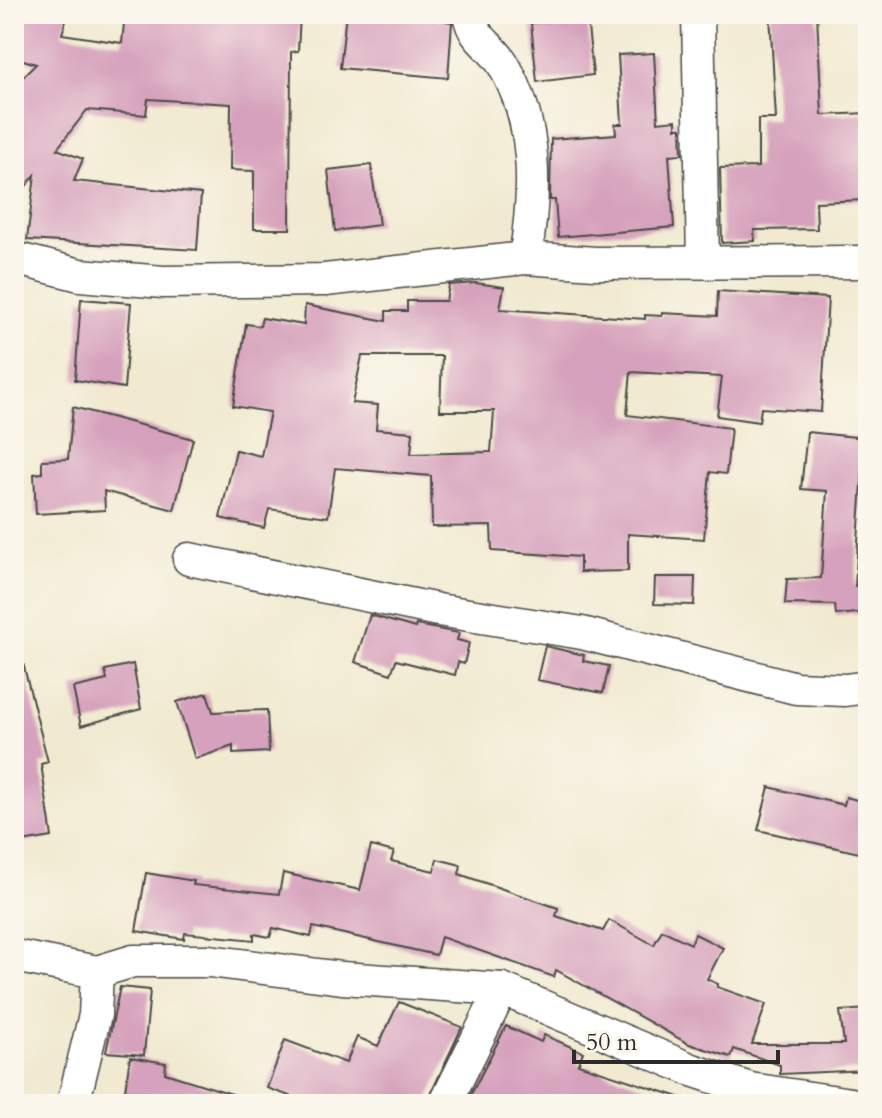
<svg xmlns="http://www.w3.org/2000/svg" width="882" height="1118" font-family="Cardo,serif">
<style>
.building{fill:#d6a1bc;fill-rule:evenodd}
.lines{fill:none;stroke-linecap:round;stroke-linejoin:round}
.street-casing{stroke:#494844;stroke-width:35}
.street{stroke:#fff;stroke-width:32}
</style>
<rect width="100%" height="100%" fill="#fbf7ec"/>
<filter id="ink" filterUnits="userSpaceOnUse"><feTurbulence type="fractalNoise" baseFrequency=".0125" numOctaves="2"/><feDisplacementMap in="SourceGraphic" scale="16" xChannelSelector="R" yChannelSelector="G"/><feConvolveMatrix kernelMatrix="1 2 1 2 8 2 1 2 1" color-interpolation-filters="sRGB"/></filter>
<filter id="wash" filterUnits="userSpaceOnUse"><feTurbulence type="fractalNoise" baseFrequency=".006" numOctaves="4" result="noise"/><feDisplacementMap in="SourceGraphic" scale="32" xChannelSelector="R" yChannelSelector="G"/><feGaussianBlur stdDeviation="1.8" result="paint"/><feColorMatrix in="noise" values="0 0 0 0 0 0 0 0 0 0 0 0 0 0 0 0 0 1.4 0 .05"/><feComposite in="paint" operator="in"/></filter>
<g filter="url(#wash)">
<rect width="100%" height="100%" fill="#f1ead1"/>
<g id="blocks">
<g class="building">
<polygon points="21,14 68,14 62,34 122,43 125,14 300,14 298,51 291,52 290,229 254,229 254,171 230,170 231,104 148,99 146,115 87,110 57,149 83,159 74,181 201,194 197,250 27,240 35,175 14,201 14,86 36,64 14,57 14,35"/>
<polygon points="346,14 396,14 452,22 448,78 340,68"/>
<polygon points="770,14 817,14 822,115 868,113 868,140 864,140 866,200 816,202 817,229 754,230 755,241 722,243 720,168 758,167 758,119 776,119"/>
<polygon points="587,17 593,75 537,82 531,23"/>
<polygon points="654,53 658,122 676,120 676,128 681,128 682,154 669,155 674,227 558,237 555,200 550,200 551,139 616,134 615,124 622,124 618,55"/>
<polygon points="371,165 379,225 335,231 328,170"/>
<path d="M 476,283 L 504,287 L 500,309 L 645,319 L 645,315 L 662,316 L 662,313 L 717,316 L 718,291 L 828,298 L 821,412 L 761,408 L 759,422 L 717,416 L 722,377 L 631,372 L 627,415 L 731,428 L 726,474 L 710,472 L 704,539 L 628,534 L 628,571 L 580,572 L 580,557 L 492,551 L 491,526 L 432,527 L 431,476 L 335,468 L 328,517 L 269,509 L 264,528 L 220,518 L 236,450 L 261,456 L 270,412 L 233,406 L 246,324 L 260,326 L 262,318 L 304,325 L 305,305 L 386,321 L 386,311 L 407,311 L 407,301 L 446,301 L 449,285 ZM 362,356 L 442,356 L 440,411 L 494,411 L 491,452 L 411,454 L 413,432 L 376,429 L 378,405 L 352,403 Z"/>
<polygon points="81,299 131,303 124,388 75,380"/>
<polygon points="73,407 193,439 174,510 104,491 105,510 36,514 34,474 42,473 42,460 68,459"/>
<polygon points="807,432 865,438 855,586 868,587 868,612 836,615 835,605 785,604 787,579 821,578 827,491 801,489"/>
<polygon points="655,577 695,577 694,605 654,604"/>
<polygon points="370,615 415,628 416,625 459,633 457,640 469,643 464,664 458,662 455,675 396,660 391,674 355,662"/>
<polygon points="545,646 584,655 583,661 609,666 603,693 537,680"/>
<polygon points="22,659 48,762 41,764 52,837 16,843 14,660"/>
<polygon points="133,664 141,709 81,726 73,688 107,680 105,670"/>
<polygon points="207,693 213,712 267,710 269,752 233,754 233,746 195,759 177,702"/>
<polygon points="769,787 844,805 846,797 868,803 868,855 758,830"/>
<polygon points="371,846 394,852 391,861 434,871 437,859 461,865 459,874 558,908 556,916 603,931 609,920 654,945 662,930 691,944 695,934 723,948 707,979 718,984 717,987 766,1004 752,1044 844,1044 840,1011 868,1009 868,1070 780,1074 780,1065 734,1049 731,1057 689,1044 556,970 554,977 441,937 436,955 313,927 311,937 273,928 270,937 254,934 254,940 185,933 184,939 136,931 146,873 194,881 193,885 279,894 283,873 360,890"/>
<polygon points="120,987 150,990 144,1055 106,1052"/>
<polygon points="399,1002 462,1027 426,1104 312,1104 267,1088 285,1040 346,1063 357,1037 378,1046"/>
<polygon points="506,1026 541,1042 544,1035 583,1052 578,1064 688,1100 688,1104 466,1104"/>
<polygon points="130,1057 166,1063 165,1073 248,1099 248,1104 167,1104 124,1097"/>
</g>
</g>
</g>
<g filter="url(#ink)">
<use href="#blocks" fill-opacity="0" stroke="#494844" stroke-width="2"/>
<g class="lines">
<defs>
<g id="street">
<path d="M 469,14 C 474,41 490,43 503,64 C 538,124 536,192 525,258"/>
<polyline points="698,14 703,262"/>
<polyline points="14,258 80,275 163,282 325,280 525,258 595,263 868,262"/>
<polyline points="189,559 438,610 582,633 796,688 845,690 868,687"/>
<polyline points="14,956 97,972 133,961 209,961 342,978 502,989 692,1070 750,1089 851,1104"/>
<polyline points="73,1104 95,1015 97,972"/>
<polyline points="445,1104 502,989"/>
</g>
</defs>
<use href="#street" class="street-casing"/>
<use href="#street" class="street"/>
</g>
</g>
<rect width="882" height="1118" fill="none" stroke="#fbf7ec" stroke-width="48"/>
<path d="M574 1050v12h204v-12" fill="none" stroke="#2b2b2b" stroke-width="4"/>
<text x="586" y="1050" font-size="24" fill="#2b2b2b" stroke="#fbf7ec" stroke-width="6" paint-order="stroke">50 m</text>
</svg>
